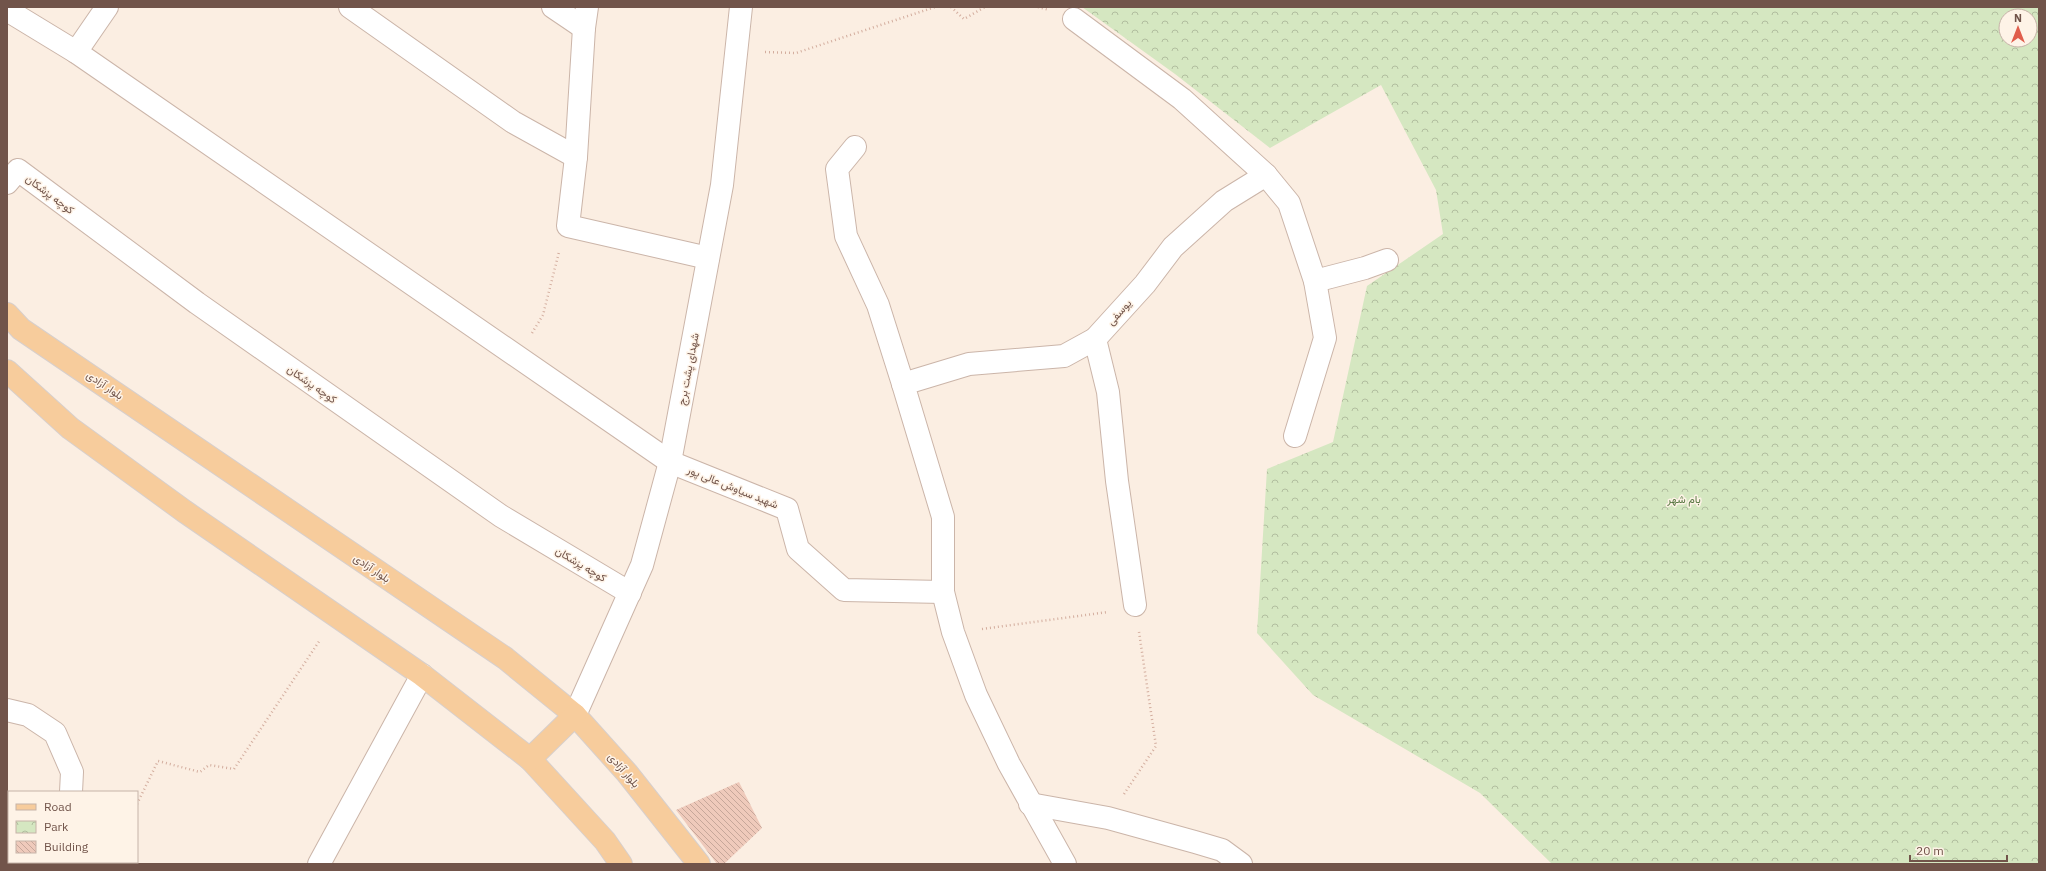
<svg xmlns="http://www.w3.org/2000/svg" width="2046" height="871" font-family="'IBM Plex Sans',Vazirmatn,sans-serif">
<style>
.park{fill:url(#park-crowns);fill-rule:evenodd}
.building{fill:url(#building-back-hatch)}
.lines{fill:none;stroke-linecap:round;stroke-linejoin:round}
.minor-casing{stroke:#cbb5a9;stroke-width:24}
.major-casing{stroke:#d7cfcc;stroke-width:24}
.path{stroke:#d3ad9e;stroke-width:2.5;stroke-dasharray:1 3;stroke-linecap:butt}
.minor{stroke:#fff;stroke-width:22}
.major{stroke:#f7cc9c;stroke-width:22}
.labels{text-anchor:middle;stroke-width:3;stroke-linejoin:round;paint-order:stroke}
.street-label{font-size:11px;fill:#71544a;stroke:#fef3e7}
.park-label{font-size:11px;fill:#577742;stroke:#fef3e7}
</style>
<defs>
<pattern id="park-crowns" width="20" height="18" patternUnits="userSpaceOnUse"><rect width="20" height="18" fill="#d5e7c1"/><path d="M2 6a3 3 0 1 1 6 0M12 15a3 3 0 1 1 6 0" fill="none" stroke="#b1be9f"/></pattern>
<pattern id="building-back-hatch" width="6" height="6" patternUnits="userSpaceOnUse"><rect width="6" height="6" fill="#efcabb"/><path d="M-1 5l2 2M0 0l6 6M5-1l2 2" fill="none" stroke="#c6a79a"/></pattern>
</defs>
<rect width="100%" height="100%" fill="#fbeee2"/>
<path class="park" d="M 1082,7 L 2039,7 L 2039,864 L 1552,864 L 1480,793 L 1313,695 L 1257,633 L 1267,469 L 1333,442 L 1367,286 L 1443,234 L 1436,190 L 1381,85 L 1270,148 L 1175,74 ZM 2006,16 L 2030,16 L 2030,40 L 2006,40 Z"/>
<g class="building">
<polygon points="739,782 762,828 724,864 717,864 676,810"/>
<polygon points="7,797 9,797 9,862 47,862 47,864 7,864"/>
</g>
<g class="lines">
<defs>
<g id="minor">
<polyline points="350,7 513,122 576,157"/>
<polyline points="553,7 584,28"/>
<polyline points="587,7 584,28 576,157 568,226 708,258"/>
<polyline points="7,10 76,52 670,462 787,509 798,549 844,590 943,592"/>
<polyline points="76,52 107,7"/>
<polyline points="855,147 837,169 846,236 878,305 903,384"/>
<polyline points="1266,175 1289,203 1315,281 1325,338 1295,436"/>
<polyline points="7,183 18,170 197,303 501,516 630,593"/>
<polyline points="1315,281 1365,268 1387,260"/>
<polyline points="1095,339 1108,392 1117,481 1135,605"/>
<polyline points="7,710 28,715 55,733 72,772 71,792"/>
<polyline points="575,715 642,565 670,462 722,185 741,7"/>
<polyline points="1030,804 1108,818 1195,842 1222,850 1241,864"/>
<polyline points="64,864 64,862"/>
<polyline points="319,864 422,675"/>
<polyline points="1065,864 1009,764 976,695 953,632 943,592 943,517 903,384 969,364 1064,356 1095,339 1145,284 1173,247 1224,201 1266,175 1182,99 1074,19"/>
</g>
<g id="major">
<polyline points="7,314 21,329 505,658 575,715 627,773 699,864"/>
<polyline points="7,371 70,428 184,511 422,675 530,759 605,841 621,864"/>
<polyline points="530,759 575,715"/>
</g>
</defs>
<use href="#minor" class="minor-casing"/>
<use href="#major" class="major-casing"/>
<g class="path">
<polyline points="951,7 964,19 985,7"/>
<polyline points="1038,7 1049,10"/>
<polyline points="765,52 796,53 935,7"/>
<polyline points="532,333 543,315 559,252"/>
<polyline points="982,629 1108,612"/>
<polyline points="1124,794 1156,746 1139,632"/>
<polyline points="137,804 158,761 200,772 209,765 234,769 320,640"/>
</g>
<use href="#minor" class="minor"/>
<use href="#major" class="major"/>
</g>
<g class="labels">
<g class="street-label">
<text transform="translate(50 194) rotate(37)" y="4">کوچه پزشکان</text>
<text transform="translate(1119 312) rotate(-48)" y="4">یوسفی</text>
<text transform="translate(688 369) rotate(-79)" y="4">شهدای پشت برج</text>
<text transform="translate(312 384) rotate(35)" y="4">کوچه پزشکان</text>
<text transform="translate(105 385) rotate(34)" y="4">بلوار آزادی</text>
<text transform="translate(733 487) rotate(22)" y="4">شهید سیاوش عالی پور</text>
<text transform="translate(581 564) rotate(31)" y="4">کوچه پزشکان</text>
<text transform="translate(372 568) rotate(34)" y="4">بلوار آزادی</text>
<text transform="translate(624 770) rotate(49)" y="4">بلوار آزادی</text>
</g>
<g class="park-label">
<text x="1684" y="503">بام شهر</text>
</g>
</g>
<rect width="2046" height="871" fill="none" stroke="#71544a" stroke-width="16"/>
<rect x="8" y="791" width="130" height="72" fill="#fef3e7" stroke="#c6b3a8"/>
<rect x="16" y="804" width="20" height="6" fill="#f7cc9c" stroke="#c6b3a8"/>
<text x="44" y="811" font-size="12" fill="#71544a">Road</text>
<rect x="16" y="821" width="20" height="12" fill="url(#park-crowns)" stroke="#c6b3a8"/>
<text x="44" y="831" font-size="12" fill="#71544a">Park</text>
<rect x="16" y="841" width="20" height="12" fill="url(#building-back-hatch)" stroke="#c6b3a8"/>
<text x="44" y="851" font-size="12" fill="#71544a">Building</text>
<g transform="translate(2018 28)"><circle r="19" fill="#fef3e7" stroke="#c6b3a8"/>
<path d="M0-3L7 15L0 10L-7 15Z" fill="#e05d4b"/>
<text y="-6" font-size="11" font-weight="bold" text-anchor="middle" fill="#71544a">N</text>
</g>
<path d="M1910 855v6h97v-6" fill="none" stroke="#71544a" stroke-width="2"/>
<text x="1916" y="855" font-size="12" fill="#71544a" stroke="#fef3e7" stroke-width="3" paint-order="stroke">20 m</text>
</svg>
